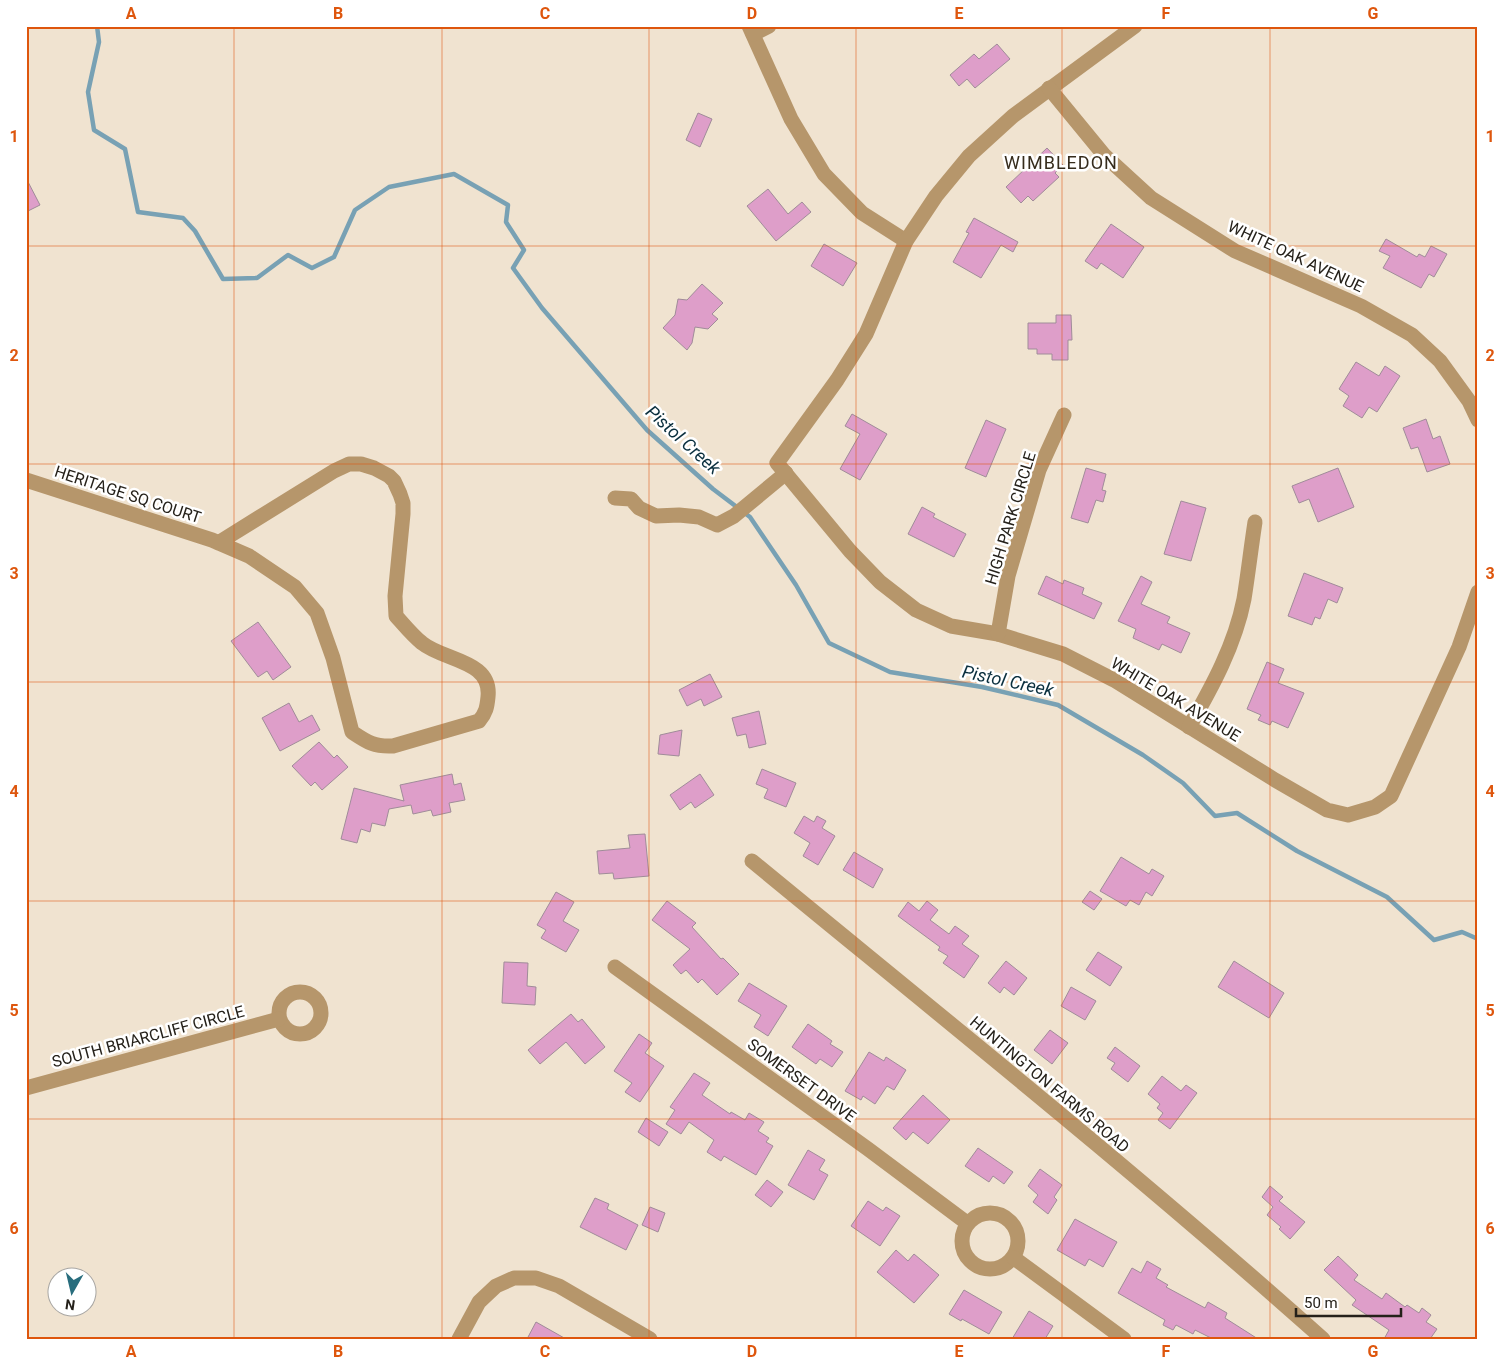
<svg xmlns="http://www.w3.org/2000/svg" width="1504" height="1365" font-family="Roboto,sans-serif">
<style>
.lines{fill:none;stroke-linecap:round;stroke-linejoin:round}
.stream{stroke:#78a1b4;stroke-width:4.5}
.building{fill:#de9ec9;stroke:#a08c99}
.minor{stroke:#b6966b;stroke-width:15}
.grid{fill:none;stroke:#de560d;stroke-width:1;stroke-opacity:0.55}
.labels{text-anchor:middle;stroke-width:5;stroke-linejoin:round;paint-order:stroke}
.street-label{font-size:16px;fill:#25211a;stroke:#fff}
.neighbourhood-label{font-size:18px;letter-spacing:1px;fill:#362c1c;stroke:#fff}
.water-label{font-size:18px;font-style:italic;fill:#0a2f3e;stroke:#fff}
.neatline{fill:none;stroke:#de560d;stroke-width:2}
.grid-label{font-size:16px;text-anchor:middle;font-weight:bold;fill:#de560d}
</style>
<rect width="100%" height="100%" fill="#f0e3d0"/>
<g class="lines">
<polyline class="stream" points="97,26 99,42 88,92 94,130 125,149 138,212 183,218 195,231 223,279 257,278 288,255 312,268 334,257 355,210 389,187 454,174 508,205 506,222 524,250 513,268 542,308 647,430 713,489 750,517 796,585 829,643 890,672 982,687 1058,705 1143,755 1183,783 1215,816 1237,813 1297,851 1387,897 1434,940 1462,932 1478,939"/>
</g>
<g class="building">
<polygon points="997,44 1010,59 975,88 967,79 959,86 950,75 974,54 979,59"/>
<polygon points="698,113 712,119 700,147 686,140"/>
<polygon points="1047,148 1063,165 1055,173 1059,177 1033,201 1028,196 1021,203 1006,187"/>
<polygon points="26,178 40,205 26,212"/>
<polygon points="768,189 788,214 802,202 811,212 776,241 747,206"/>
<polygon points="974,218 1018,242 1013,252 1001,245 981,278 953,262 969,233 966,232"/>
<polygon points="1111,224 1144,247 1123,278 1101,263 1097,269 1085,261"/>
<polygon points="1386,239 1417,257 1419,254 1425,257 1431,246 1447,254 1434,277 1429,274 1421,288 1383,268 1390,256 1379,251"/>
<polygon points="824,244 857,263 843,286 811,266"/>
<polygon points="702,284 723,303 712,314 718,319 708,329 695,327 692,343 687,350 663,328 675,315 678,299 687,300"/>
<polygon points="1056,315 1071,315 1072,340 1068,340 1068,360 1052,360 1052,354 1037,354 1037,349 1028,349 1028,323 1056,323"/>
<polygon points="1356,362 1379,376 1385,366 1400,376 1377,412 1369,407 1362,418 1343,406 1349,396 1339,389"/>
<polygon points="852,414 887,434 860,480 840,469 860,434 845,426"/>
<polygon points="1426,419 1433,439 1440,436 1450,464 1427,472 1418,447 1411,449 1403,428"/>
<polygon points="986,420 1006,429 986,477 965,468"/>
<polygon points="1086,468 1106,474 1102,490 1106,491 1103,502 1096,500 1088,523 1071,518"/>
<polygon points="1338,468 1354,507 1318,522 1309,499 1299,503 1292,486"/>
<polygon points="1181,501 1206,508 1191,561 1164,554"/>
<polygon points="922,507 935,514 933,517 966,534 954,557 908,534"/>
<polygon points="1304,573 1343,588 1337,603 1328,599 1320,619 1315,617 1312,625 1288,616"/>
<polygon points="1046,576 1063,584 1064,580 1084,588 1082,594 1102,603 1094,619 1038,594"/>
<polygon points="1141,576 1152,582 1141,604 1170,617 1167,623 1190,633 1181,653 1162,644 1159,650 1133,638 1136,629 1118,621"/>
<polygon points="258,622 291,667 273,680 267,671 258,677 231,641"/>
<polygon points="1267,662 1284,669 1278,683 1304,693 1288,728 1272,721 1270,725 1258,720 1261,715 1247,709"/>
<polygon points="710,674 722,697 704,706 701,699 687,706 679,690"/>
<polygon points="289,703 299,722 312,715 320,730 280,751 262,718"/>
<polygon points="759,711 766,744 749,748 746,734 737,736 732,718"/>
<polygon points="682,730 679,756 658,754 660,735"/>
<polygon points="319,742 334,758 337,755 348,767 322,790 315,782 311,786 292,766"/>
<polygon points="762,769 796,783 786,807 764,798 768,789 756,784"/>
<polygon points="452,774 454,785 461,783 465,800 449,803 451,812 433,816 431,810 413,814 411,805 389,809 385,826 372,823 370,832 361,829 357,843 341,839 354,788 404,801 400,785"/>
<polygon points="700,774 714,795 695,808 691,802 680,810 670,795"/>
<polygon points="804,816 814,822 817,816 826,821 822,828 835,836 818,865 803,856 810,843 794,833"/>
<polygon points="645,834 649,876 614,879 613,873 599,874 597,851 630,848 628,835"/>
<polygon points="854,852 883,869 873,888 843,870"/>
<polygon points="1121,857 1149,874 1152,869 1164,876 1152,896 1146,892 1139,905 1130,900 1126,906 1100,891"/>
<polygon points="1090,891 1102,899 1094,910 1082,902"/>
<polygon points="556,892 574,902 563,921 579,930 566,952 541,938 546,930 537,925"/>
<polygon points="667,901 696,923 692,927 721,959 723,958 739,974 717,995 702,979 698,983 686,970 681,974 673,965 690,949 652,920"/>
<polygon points="927,901 938,910 930,920 949,934 955,926 969,936 962,944 979,956 964,978 943,963 948,956 938,950 940,947 898,916 908,902 919,911"/>
<polygon points="1098,952 1122,967 1110,986 1086,970"/>
<polygon points="1006,961 1027,978 1014,995 1004,987 1000,993 988,983"/>
<polygon points="1234,961 1284,993 1269,1018 1218,987"/>
<polygon points="504,962 528,963 527,986 536,987 535,1005 502,1003"/>
<polygon points="749,983 787,1006 768,1036 754,1027 761,1015 738,1001"/>
<polygon points="1071,987 1096,1001 1085,1020 1061,1006"/>
<polygon points="571,1014 578,1022 582,1019 605,1047 585,1064 566,1042 540,1064 528,1050"/>
<polygon points="808,1024 832,1041 830,1044 843,1052 832,1067 820,1059 816,1064 792,1047"/>
<polygon points="1050,1030 1068,1043 1052,1064 1034,1050"/>
<polygon points="639,1034 652,1043 645,1053 664,1066 640,1102 625,1092 632,1083 614,1071"/>
<polygon points="1115,1047 1140,1066 1128,1082 1111,1069 1115,1063 1107,1058"/>
<polygon points="869,1052 884,1061 886,1057 906,1070 894,1090 887,1086 875,1104 863,1096 861,1100 845,1091"/>
<polygon points="694,1073 710,1083 702,1095 730,1114 731,1112 745,1120 749,1113 764,1122 758,1131 769,1138 766,1142 773,1146 756,1175 724,1156 721,1161 707,1152 714,1140 689,1122 681,1134 666,1124 675,1110 670,1107"/>
<polygon points="1162,1076 1181,1091 1186,1085 1197,1093 1170,1129 1158,1120 1163,1113 1157,1108 1160,1104 1148,1094"/>
<polygon points="923,1095 950,1120 928,1144 913,1132 906,1140 893,1128"/>
<polygon points="646,1118 668,1132 659,1146 638,1132"/>
<polygon points="978,1148 1013,1172 1004,1184 993,1176 989,1182 965,1166"/>
<polygon points="808,1150 825,1160 819,1170 828,1175 814,1200 788,1185"/>
<polygon points="1040,1169 1062,1185 1054,1197 1057,1200 1048,1214 1033,1202 1038,1195 1028,1186"/>
<polygon points="767,1180 783,1192 771,1207 755,1195"/>
<polygon points="1270,1186 1283,1197 1279,1201 1305,1222 1290,1239 1279,1229 1281,1227 1267,1215 1273,1207 1262,1197"/>
<polygon points="595,1198 609,1204 607,1209 638,1225 626,1250 580,1227"/>
<polygon points="868,1201 883,1211 886,1207 900,1216 880,1246 851,1226"/>
<polygon points="650,1207 665,1213 658,1232 642,1225"/>
<polygon points="1075,1219 1117,1242 1103,1267 1089,1259 1085,1266 1057,1250"/>
<polygon points="896,1250 908,1261 914,1254 939,1275 914,1303 877,1272"/>
<polygon points="1338,1256 1358,1275 1354,1280 1382,1299 1386,1293 1405,1307 1407,1305 1419,1313 1422,1308 1431,1315 1426,1322 1437,1329 1430,1339 1384,1339 1389,1330 1352,1305 1356,1300 1324,1270"/>
<polygon points="1147,1261 1161,1269 1156,1278 1168,1285 1166,1287 1205,1308 1208,1302 1227,1313 1225,1318 1258,1339 1213,1339 1195,1330 1193,1334 1176,1325 1173,1330 1163,1325 1165,1320 1118,1293 1132,1268 1141,1273"/>
<polygon points="964,1290 1002,1312 989,1334 962,1319 961,1321 949,1314"/>
<polygon points="1029,1311 1053,1326 1045,1339 1012,1339"/>
<polygon points="536,1322 566,1339 527,1339"/>
</g>
<g class="lines">
<g class="minor">
<polyline points="749,26 791,119 824,174 862,213 906,241"/>
<polyline points="1135,26 1013,116 969,156 936,196 906,241 866,334 837,380 777,463 850,551 880,582 916,610 951,626 998,634 1063,654 1114,680 1275,780 1327,810 1348,815 1375,807 1391,796 1459,647 1478,592"/>
<polyline points="753,34 769,26"/>
<polyline points="1049,88 1104,155 1151,198 1235,251 1361,306 1412,335 1440,361 1469,401 1478,420"/>
<path d="M 26,480 L 212,540 L 249,556 L 295,587 L 317,613 L 333,658 L 352,732 C 367,742 374,747 393,746 L 479,721 C 486,713 487,707 488,697 C 492,660 444,661 422,643 C 413,636 404,625 396,616 L 395,596 L 403,514 L 403,503 L 400,494 L 394,481 L 389,476 L 374,468 L 361,464 L 349,464 L 334,471 L 218,543"/>
<polyline points="615,498 631,499 639,508 656,516 679,515 699,517 717,525 734,516 786,473"/>
<polyline points="998,634 1008,576 1039,470 1064,415"/>
<path d="M 1189,727 C 1212,687 1235,645 1244,599 C 1248,574 1251,548 1255,522"/>
<path d="M 752,861 C 943,1018 1138,1174 1323,1339"/>
<polyline points="615,967 868,1149 967,1223"/>
<circle cx="300" cy="1013" r="21"/>
<polyline points="26,1088 279,1019"/>
<circle cx="990" cy="1241" r="28"/>
<polyline points="1014,1258 1124,1339"/>
<polyline points="459,1339 479,1302 496,1286 514,1278 536,1278 559,1286 650,1339"/>
</g>
</g>
<path class="grid" d="M 234,26 L 234,1339M 442,26 L 442,1339M 649,26 L 649,1339M 856,26 L 856,1339M 1062,26 L 1062,1339M 1270,26 L 1270,1339M 26,246 L 1478,246M 26,464 L 1478,464M 26,682 L 1478,682M 26,901 L 1478,901M 26,1119 L 1478,1119"/>
<g class="labels">
<g class="street-label">
<text transform="translate(1296 256) rotate(25)" y="6">WHITE OAK AVENUE</text>
<text transform="translate(128 494) rotate(18)" y="6">HERITAGE SQ COURT</text>
<text transform="translate(1010 518) rotate(-73)" y="6">HIGH PARK CIRCLE</text>
<text transform="translate(1176 699) rotate(31)" y="6">WHITE OAK AVENUE</text>
<text transform="translate(148 1036) rotate(-15)" y="6">SOUTH BRIARCLIFF CIRCLE</text>
<text transform="translate(802 1080) rotate(36)" y="6">SOMERSET DRIVE</text>
<text transform="translate(1050 1084) rotate(40)" y="6">HUNTINGTON FARMS ROAD</text>
</g>
<g class="neighbourhood-label">
<text x="1061" y="169">WIMBLEDON</text>
</g>
<g class="water-label">
<text transform="translate(683 440) rotate(42)" y="6">Pistol Creek</text>
<text transform="translate(1008 681) rotate(12)" y="6">Pistol Creek</text>
</g>
</g>
<rect width="1504" height="1365" fill="none" stroke="#ffffff" stroke-width="55"/>
<g transform="translate(72 1292) rotate(188)"><circle r="24" fill="#ffffff" stroke="#a8a6a3"/>
<path d="M0-4L9 19L0 12L-9 19Z" fill="#286d7d"/>
<text y="-8" font-size="14" font-weight="bold" text-anchor="middle" fill="#25211a">N</text>
</g>
<path d="M1296 1308v8h105v-8" fill="none" stroke="#25211a" stroke-width="2.5"/>
<text x="1304" y="1308" font-size="15" fill="#25211a" stroke="#ffffff" stroke-width="4" paint-order="stroke">50 m</text>
<rect x="28" y="28" width="1448" height="1310" class="neatline"/>
<g class="grid-label">
<text x="131" y="19">A</text>
<text x="338" y="19">B</text>
<text x="545" y="19">C</text>
<text x="752" y="19">D</text>
<text x="959" y="19">E</text>
<text x="1166" y="19">F</text>
<text x="1373" y="19">G</text>
<text x="14" y="142">1</text>
<text x="1490" y="142">1</text>
<text x="14" y="361">2</text>
<text x="1490" y="361">2</text>
<text x="14" y="579">3</text>
<text x="1490" y="579">3</text>
<text x="14" y="797">4</text>
<text x="1490" y="797">4</text>
<text x="14" y="1016">5</text>
<text x="1490" y="1016">5</text>
<text x="14" y="1234">6</text>
<text x="1490" y="1234">6</text>
<text x="131" y="1357">A</text>
<text x="338" y="1357">B</text>
<text x="545" y="1357">C</text>
<text x="752" y="1357">D</text>
<text x="959" y="1357">E</text>
<text x="1166" y="1357">F</text>
<text x="1373" y="1357">G</text>
</g>
</svg>
